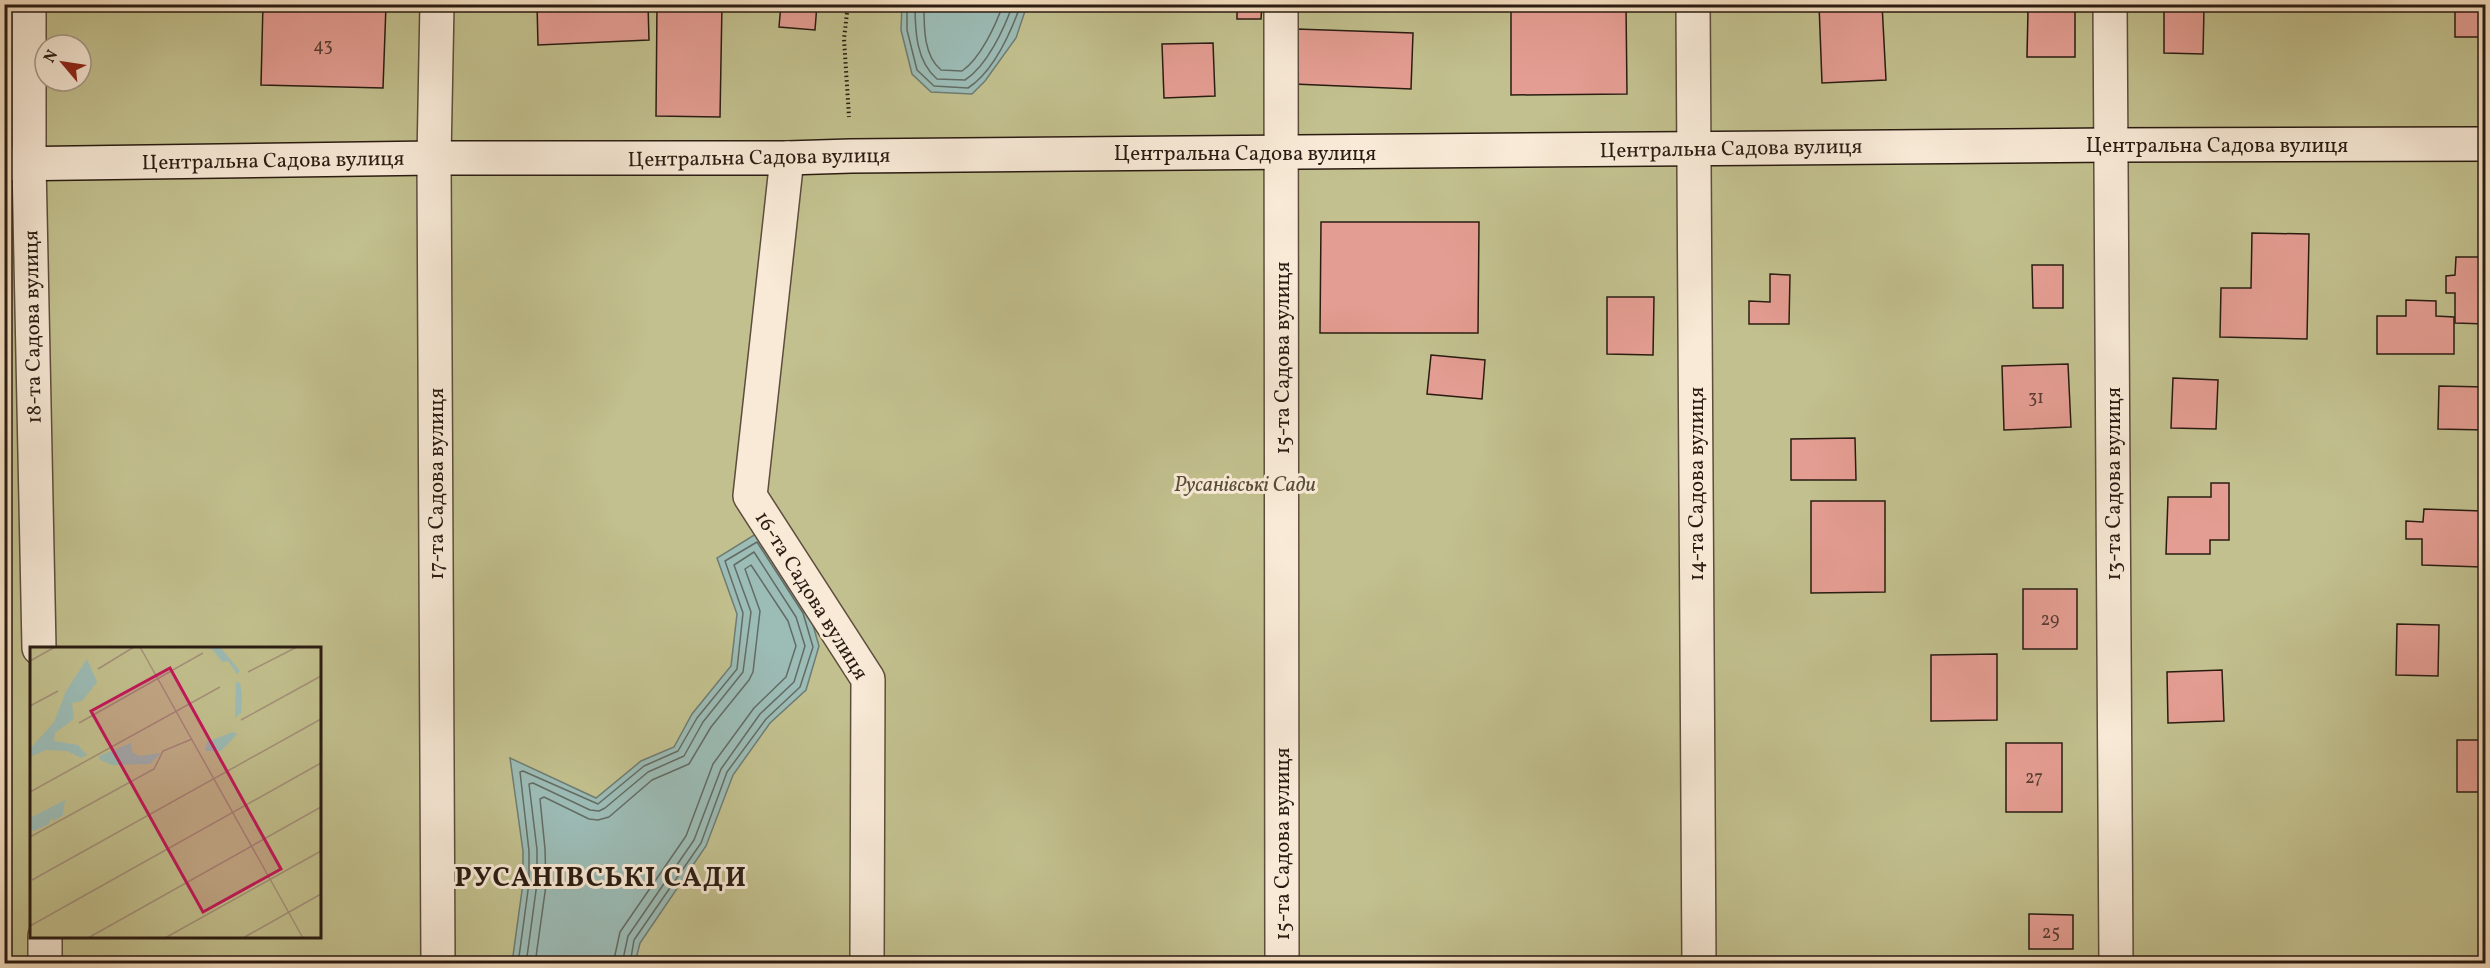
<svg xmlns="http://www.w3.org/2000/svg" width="2490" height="968" font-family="Vollkorn,serif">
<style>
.green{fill:#c2c08e;stroke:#766e50;stroke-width:1.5;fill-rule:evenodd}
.water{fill:#9cbcb6;stroke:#6e7c74;stroke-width:1.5}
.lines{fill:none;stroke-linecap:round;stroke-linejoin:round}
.shore{stroke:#636c64;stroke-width:1.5}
.building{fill:#e49d92;stroke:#2a1c12;stroke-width:1.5}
.street-casing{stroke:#5d4d3e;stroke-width:36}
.secondary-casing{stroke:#2a1c12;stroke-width:36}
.path{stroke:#2a1c12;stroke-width:4;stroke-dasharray:1.5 3;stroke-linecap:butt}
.street{stroke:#f8ead7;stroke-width:33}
.secondary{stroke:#f8ead7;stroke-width:33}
.labels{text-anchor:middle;stroke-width:6;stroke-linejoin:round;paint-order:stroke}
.number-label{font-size:18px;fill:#583c32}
.street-label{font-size:21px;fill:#2a1c12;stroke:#f8ead7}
.park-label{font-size:21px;font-style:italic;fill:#584d37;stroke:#f8ead7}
.district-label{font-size:27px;font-weight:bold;letter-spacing:1.5px;fill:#2a1c12;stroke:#f8ead7}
.inset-road{fill:none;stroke:#a4917b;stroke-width:1.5}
.view{fill:#c2185b;fill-opacity:0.15;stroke:#c2185b;stroke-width:3}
.inset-edge{fill:none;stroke:#2a1c12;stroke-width:3}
</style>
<rect width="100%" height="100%" fill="#f5dfc1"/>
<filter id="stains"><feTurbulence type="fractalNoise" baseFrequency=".00333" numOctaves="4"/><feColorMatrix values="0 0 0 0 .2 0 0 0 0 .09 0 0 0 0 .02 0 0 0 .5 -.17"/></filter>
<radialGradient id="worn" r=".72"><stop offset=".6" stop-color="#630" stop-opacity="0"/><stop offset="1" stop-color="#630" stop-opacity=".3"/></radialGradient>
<path class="green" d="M 5,5 L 2485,5 L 2485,963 L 5,963 ZM 45,45 L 81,45 L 81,81 L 45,81 ZM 32,648 L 320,648 L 320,936 L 32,936 Z"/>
<g class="water">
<polygon points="902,5 902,4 1027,5 1016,38 985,81 972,94 931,92 912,74 901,30"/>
<polygon points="759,532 809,611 819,646 806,690 770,723 733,775 706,846 640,943 635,963 512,963 523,883 523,851 510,758 596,798 641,761 674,747 692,714 731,666 737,614 717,558"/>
</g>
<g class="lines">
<g class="shore">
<path d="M 907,4 L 907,30 L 917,70 L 934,86 L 968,88 C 993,72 1011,32 1021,4"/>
<path d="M 915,4 C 915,31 916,61 937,79 L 965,80 C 987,66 1004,29 1013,4"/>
<path d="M 924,4 C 924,26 923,55 941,70 L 962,71 C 980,59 996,25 1003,4"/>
<polyline points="518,964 529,883 529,851 520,772 523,771 598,804 644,766 678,751 697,718 737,669 743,613 725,561 757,542 803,613 813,647 800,687 766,719 727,772 701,843 634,940 630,964"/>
<polyline points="526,964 537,883 537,850 529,784 533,783 590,810 599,811 605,808 648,772 684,756 703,722 743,672 751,612 734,565 754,552 796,617 805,646 794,682 760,714 721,769 694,840 628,936 622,964"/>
<polyline points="535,964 546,885 545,849 540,799 544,797 589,819 598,820 609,817 652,780 689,764 711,727 749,680 753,672 760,611 745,569 751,565 788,621 796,646 786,677 754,708 713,764 686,836 620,932 613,964"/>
</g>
</g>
<g class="building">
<polygon points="263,4 386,5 383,88 261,85"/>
<polygon points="537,4 648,4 649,40 538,45"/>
<polygon points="657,4 722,4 720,117 656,116"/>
<polygon points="781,4 817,4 815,30 779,27"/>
<polygon points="1237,4 1262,4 1261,19 1237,19"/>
<polygon points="1511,4 1626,4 1627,94 1511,95"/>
<polygon points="1819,4 1882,4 1886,80 1822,83"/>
<polygon points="2473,4 2486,4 2486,37 2455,37 2455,7 2473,6"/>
<polygon points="2164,8 2204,9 2203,54 2164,53"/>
<polygon points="2028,10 2075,11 2075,57 2027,57"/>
<polygon points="1296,29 1413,33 1411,89 1294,84"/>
<polygon points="1213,43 1215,96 1164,98 1162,44"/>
<polygon points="1321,222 1479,222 1478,333 1320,333"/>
<polygon points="2252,233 2309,234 2307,339 2220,337 2221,288 2251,288"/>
<polygon points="2456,257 2486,257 2486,324 2455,323 2455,293 2446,293 2446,276 2455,275"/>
<polygon points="2032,265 2063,265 2063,308 2033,308"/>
<polygon points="1770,274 1790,275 1789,324 1749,324 1749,301 1770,302"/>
<polygon points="1607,297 1654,297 1653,355 1607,354"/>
<polygon points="2406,300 2436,301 2436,316 2454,317 2454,354 2377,354 2377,316 2406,316"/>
<polygon points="1431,355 1485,360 1482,399 1427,394"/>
<polygon points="2068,364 2071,427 2004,430 2002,366"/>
<polygon points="2173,378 2218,380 2216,429 2171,428"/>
<polygon points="2439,386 2486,387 2486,430 2438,429"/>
<polygon points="1855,438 1856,480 1791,480 1791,439"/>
<polygon points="2211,483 2229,483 2229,540 2210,540 2210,554 2166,554 2168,497 2211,497"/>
<polygon points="1811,501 1885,501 1885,592 1811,593"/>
<polygon points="2424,509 2482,511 2481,567 2422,565 2422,539 2406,539 2406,521 2423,522"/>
<rect x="2023" y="589" width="54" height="60"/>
<polygon points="2397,624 2439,625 2438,676 2396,675"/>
<polygon points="1997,654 1997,720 1931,721 1931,655"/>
<polygon points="2222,670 2224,721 2168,723 2167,672"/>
<rect x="2457" y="740" width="29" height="52"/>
<rect x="2006" y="743" width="56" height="69"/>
<polygon points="2029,914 2073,915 2073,949 2029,949"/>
</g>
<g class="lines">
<defs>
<g id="street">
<polyline points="29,4 29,163 39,648"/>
<polyline points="437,4 434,158 438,964"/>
<polyline points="1281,4 1282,964"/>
<polyline points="1693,4 1699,964"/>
<polyline points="2110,4 2116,964"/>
<polyline points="787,158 750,496 868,679 867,964"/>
<polyline points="45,936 45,964"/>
</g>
<polyline id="secondary" points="4,164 434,158 787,158 851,156 2110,145 2486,144"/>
</defs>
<use href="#street" class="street-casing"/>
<use href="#secondary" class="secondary-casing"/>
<polyline class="path" points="848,4 844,39 849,117"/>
<use href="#street" class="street"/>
<use href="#secondary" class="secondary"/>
</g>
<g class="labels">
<g class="number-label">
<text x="323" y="51">43</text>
<text x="2036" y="403">31</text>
<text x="2050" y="625">29</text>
<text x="2034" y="783">27</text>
<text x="2051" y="938">25</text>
</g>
<g class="street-label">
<text x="2217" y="152">Центральна Садова вулиця</text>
<text transform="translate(1731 148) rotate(-1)" y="7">Центральна Садова вулиця</text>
<text x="1245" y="160">Центральна Садова вулиця</text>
<text transform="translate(759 157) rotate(-1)" y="7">Центральна Садова вулиця</text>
<text transform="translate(273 160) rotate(-1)" y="7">Центральна Садова вулиця</text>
<text transform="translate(32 327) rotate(-91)" y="7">18-та Садова вулиця</text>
<text transform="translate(1282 358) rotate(-90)" y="7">15-та Садова вулиця</text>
<text transform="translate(436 484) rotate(-90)" y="7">17-та Садова вулиця</text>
<text transform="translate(1696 484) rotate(-90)" y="7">14-та Садова вулиця</text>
<text transform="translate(2113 484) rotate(-90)" y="7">13-та Садова вулиця</text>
<text transform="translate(812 595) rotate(58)" y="7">16-та Садова вулиця</text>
<text transform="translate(1282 844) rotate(-90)" y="7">15-та Садова вулиця</text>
</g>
<g class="park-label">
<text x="1245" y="491">Русанівські Сади</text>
</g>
<g class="district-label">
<text x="601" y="886">РУСАНІВСЬКІ САДИ</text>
</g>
</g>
<g transform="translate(30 647)">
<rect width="291" height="291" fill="#f5dfc1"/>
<path d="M 0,0 L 291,0 L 291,291 L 0,291 Z" fill="#c2c08e"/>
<path d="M 174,0 L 190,0 L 210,24 L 207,27 L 198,14 L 192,15 L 182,2 ZM 57,12 L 67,35 L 52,54 L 42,56 L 44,72 L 25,86 L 24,94 L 48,98 L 57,108 L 51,111 L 37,104 L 16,103 L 0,110 L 0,102 L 24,75 L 36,44 ZM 206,35 L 210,36 L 212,49 L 211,66 L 205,71 ZM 203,85 L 207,87 L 191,104 L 175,104 L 177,95 ZM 101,96 L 102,105 L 109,109 L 131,106 L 120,117 L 82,118 L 70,113 L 69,109 ZM 35,153 L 33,168 L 24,174 L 21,171 L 19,177 L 4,184 L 0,182 L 0,171 Z" fill="#9cbcb6"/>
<path class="inset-road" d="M 110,0 L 273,291M 0,14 L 25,0M 68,22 L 104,0M 218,25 L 267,0M 0,59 L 28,44M 211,73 L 291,29M 49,76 L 173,6M 0,145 L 190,40M 0,190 L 124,122 L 133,104 L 162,92M 2,233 L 291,72M 0,279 L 291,116M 58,291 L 291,160M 135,291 L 291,204M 213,291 L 291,247"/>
<path class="view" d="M 140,21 L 251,222 L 173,265 L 61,64 Z"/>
<rect width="291" height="291" class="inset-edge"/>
</g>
<rect width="2490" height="968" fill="none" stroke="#f5dfc1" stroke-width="24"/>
<rect x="6" y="6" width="2478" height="956" fill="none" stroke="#2a1c12" stroke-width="3"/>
<rect x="12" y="12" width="2466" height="944" fill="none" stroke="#2a1c12" stroke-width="1.5"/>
<g transform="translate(63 63) rotate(299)"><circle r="28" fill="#f8ead7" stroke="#a69888" stroke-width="1.5"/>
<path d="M0-4.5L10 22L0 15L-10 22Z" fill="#8f2418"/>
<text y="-9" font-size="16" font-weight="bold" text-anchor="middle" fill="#2a1c12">N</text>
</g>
<rect width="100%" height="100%" filter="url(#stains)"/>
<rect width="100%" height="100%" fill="url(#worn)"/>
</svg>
